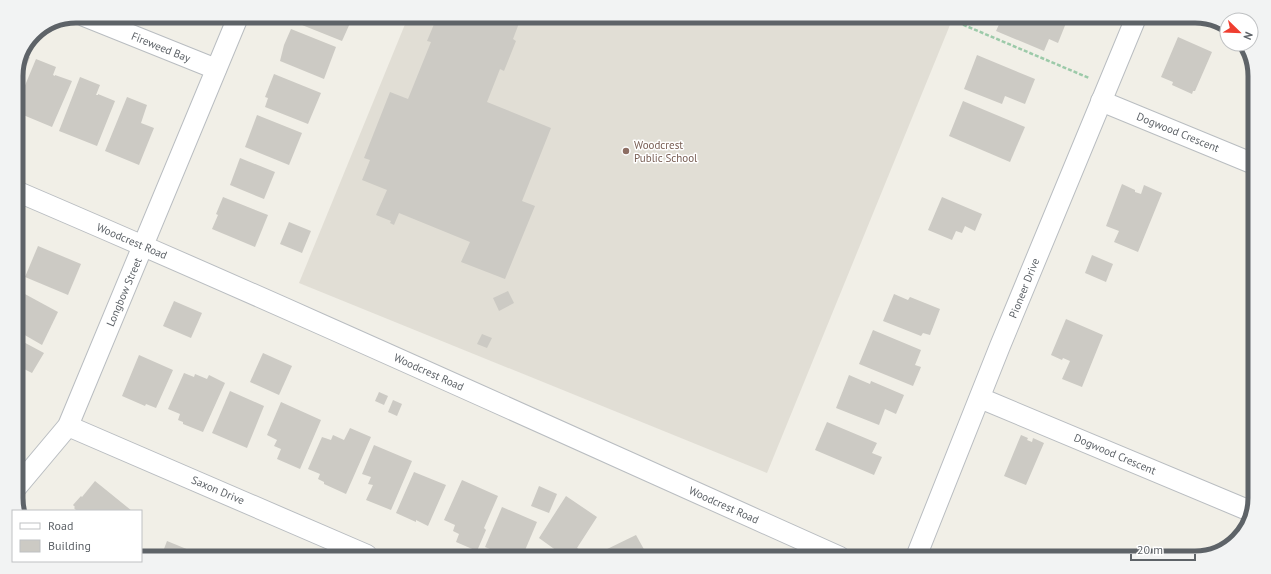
<svg xmlns="http://www.w3.org/2000/svg" width="1271" height="574" font-family="'PT Sans',sans-serif">
<style>
.education{fill:#e1ded5}
.building{fill:#cccac4}
.lines{fill:none;stroke-linecap:round;stroke-linejoin:round}
.minor-casing{stroke:#b9bdc1;stroke-width:22}
.path{stroke:#9ccaa9;stroke-width:2.5;stroke-dasharray:4 2;stroke-linecap:butt}
.minor{stroke:#fff;stroke-width:20}
.education-dot{fill:#8d6e63;stroke:#fff;stroke-width:1.5}
.labels{text-anchor:middle;stroke-width:3;stroke-linejoin:round;paint-order:stroke}
.street-label{font-size:11px;fill:#5e6368;stroke:#fff}
.education-label{font-size:11px;fill:#785e54;stroke:#fff;text-anchor:start}
.rim{fill:none;stroke:#5e6368;stroke-width:5}
</style>
<rect width="100%" height="100%" fill="#f1efe7"/>
<polygon class="education" points="408,17 952,20 767,473 299,283"/>
<g class="building">
<polygon points="300,17 342,17 351,21 342,41 297,23"/>
<polygon points="437,17 521,18 513,39 516,41 504,71 500,69 487,102 551,128 522,201 535,206 505,279 461,262 470,242 399,213 394,225 390,223 391,221 376,215 387,190 362,180 370,160 364,158 390,92 408,99 431,42 427,41"/>
<polygon points="1001,20 1060,20 1066,23 1058,43 1049,39 1044,51 996,31"/>
<polygon points="291,29 336,47 324,79 280,61 284,45"/>
<polygon points="1178,37 1212,52 1195,91 1193,91 1192,94 1172,85 1173,82 1161,77"/>
<polygon points="24,55 30,57 16,91 16,72"/>
<polygon points="977,55 1035,79 1025,104 1005,96 1002,104 964,89"/>
<polygon points="36,59 56,67 53,75 55,76 55,75 72,81 52,127 16,112 16,107"/>
<polygon points="274,74 321,93 308,124 265,107 268,98 265,97"/>
<polygon points="80,77 100,85 96,95 98,95 98,94 115,101 97,146 59,131"/>
<polygon points="127,97 147,105 141,123 154,128 139,165 105,151"/>
<polygon points="963,101 1025,127 1010,162 949,136"/>
<polygon points="257,115 302,133 289,165 245,147"/>
<polygon points="240,158 275,172 264,199 230,185"/>
<polygon points="1122,184 1135,190 1135,192 1141,194 1144,185 1162,193 1138,252 1114,242 1119,231 1106,226"/>
<polygon points="223,197 268,215 255,247 212,229 218,215 216,214"/>
<polygon points="942,197 982,214 975,231 965,226 962,233 956,231 952,240 928,230"/>
<polygon points="289,222 311,231 302,253 280,244"/>
<polygon points="38,246 81,264 68,295 25,277"/>
<polygon points="1092,255 1113,264 1106,282 1085,273"/>
<polygon points="508,291 514,303 499,311 493,298"/>
<polygon points="23,293 58,312 42,345 16,330 16,305"/>
<polygon points="894,294 908,300 910,297 940,309 930,335 923,333 921,336 883,321"/>
<polygon points="174,301 202,313 191,338 163,326"/>
<polygon points="1066,319 1103,335 1082,387 1062,379 1070,361 1063,358 1062,360 1051,355"/>
<polygon points="873,330 921,350 915,365 921,367 913,386 859,364"/>
<polygon points="482,334 492,338 487,348 477,344"/>
<polygon points="16,338 44,353 32,373 22,368 19,374 16,373"/>
<polygon points="263,353 292,366 279,395 250,382"/>
<polygon points="139,355 173,370 156,408 146,404 145,406 122,396"/>
<polygon points="184,373 194,377 195,374 207,379 209,375 225,383 203,432 183,424 183,422 178,420 180,414 168,409"/>
<polygon points="849,375 870,384 871,381 904,395 896,414 885,409 879,425 836,408"/>
<polygon points="230,391 264,406 247,448 212,433"/>
<polygon points="379,392 388,396 384,405 375,401"/>
<polygon points="393,400 402,404 397,416 388,412"/>
<polygon points="281,402 321,420 300,469 277,459 281,449 274,446 277,440 267,435"/>
<polygon points="827,422 877,443 872,453 882,457 874,475 815,450"/>
<polygon points="350,428 371,437 346,494 324,484 324,482 318,479 320,474 308,469 322,437 331,440 333,435 344,440"/>
<polygon points="1021,435 1028,438 1027,440 1032,442 1033,438 1044,443 1026,485 1004,476"/>
<polygon points="374,445 412,461 391,510 366,500 373,485 368,484 371,477 362,474"/>
<polygon points="414,472 446,485 428,526 416,520 416,522 396,513"/>
<polygon points="462,480 498,496 484,528 486,530 477,551 456,542 459,534 453,531 455,525 444,520"/>
<polygon points="95,481 132,511 77,511 74,508 75,507 73,505 81,496 82,497"/>
<polygon points="539,486 557,494 549,513 531,506"/>
<polygon points="566,496 597,517 577,548 582,551 578,555 553,555 557,551 539,538"/>
<polygon points="502,507 537,522 523,555 505,555 485,547"/>
<polygon points="636,535 646,553 641,556 602,556 601,552"/>
<polygon points="167,541 189,550 188,552 194,554 162,554"/>
<polygon points="980,550 998,557 977,557"/>
</g>
<g class="lines">
<defs>
<g id="minor">
<polyline points="84,16 216,69"/>
<polyline points="1101,101 1254,164"/>
<path d="M 16,191 C 292,309 565,434 840,557"/>
<polyline points="980,398 1250,511"/>
<polyline points="68,426 367,555"/>
<polyline points="16,488 68,426 238,17"/>
<polyline points="916,557 1000,346 1135,20"/>
</g>
</defs>
<use href="#minor" class="minor-casing"/>
<polyline class="path" points="952,20 1089,78"/>
<use href="#minor" class="minor"/>
</g>
<circle class="education-dot" cx="626" cy="151" r="4"/>
<g class="labels">
<g class="street-label">
<text transform="translate(161 47) rotate(22)" y="4">Fireweed Bay</text>
<text transform="translate(1178 132) rotate(22)" y="4">Dogwood Crescent</text>
<text transform="translate(132 241) rotate(23)" y="4">Woodcrest Road</text>
<text transform="translate(1024 288) rotate(-68)" y="4">Pioneer Drive</text>
<text transform="translate(124 292) rotate(-67)" y="4">Longbow Street</text>
<text transform="translate(429 372) rotate(24)" y="4">Woodcrest Road</text>
<text transform="translate(1115 454) rotate(23)" y="4">Dogwood Crescent</text>
<text transform="translate(218 490) rotate(23)" y="4">Saxon Drive</text>
<text transform="translate(724 505) rotate(24)" y="4">Woodcrest Road</text>
</g>
<g class="education-label">
<text x="634" y="149">Woodcrest<tspan x="634" dy="13">Public School</tspan></text>
</g>
</g>
<path d="M0 0H1271V574H0ZM76 23H1195A53 53 0 0 1 1248 76V498A53 53 0 0 1 1195 551H76A53 53 0 0 1 23 498V76A53 53 0 0 1 76 23Z" fill="#f2f3f3" fill-rule="evenodd"/>
<path class="rim" d="M76 23H1195A53 53 0 0 1 1248 76V498A53 53 0 0 1 1195 551H76A53 53 0 0 1 23 498V76A53 53 0 0 1 76 23Z"/>
<rect x="12" y="510" width="130" height="52" fill="#ffffff" stroke="#bfc1c3"/>
<rect x="20" y="523" width="20" height="6" fill="#ffffff" stroke="#bfc1c3"/>
<text x="48" y="530" font-size="12" fill="#5e6368">Road</text>
<rect x="20" y="540" width="20" height="12" fill="#cccac4" stroke="#bfc1c3"/>
<text x="48" y="550" font-size="12" fill="#5e6368">Building</text>
<g transform="translate(1239 32) rotate(113)"><circle r="19" fill="#ffffff" stroke="#bfc1c3"/>
<path d="M0-3L7 15L0 10L-7 15Z" fill="#ef3e30"/>
<text y="-6" font-size="11" font-weight="bold" text-anchor="middle" fill="#5e6368">N</text>
</g>
<path d="M1131 554v6h64v-6" fill="none" stroke="#5e6368" stroke-width="2"/>
<text x="1137" y="554" font-size="12" fill="#5e6368" stroke="#ffffff" stroke-width="3" paint-order="stroke">20 m</text>
</svg>
